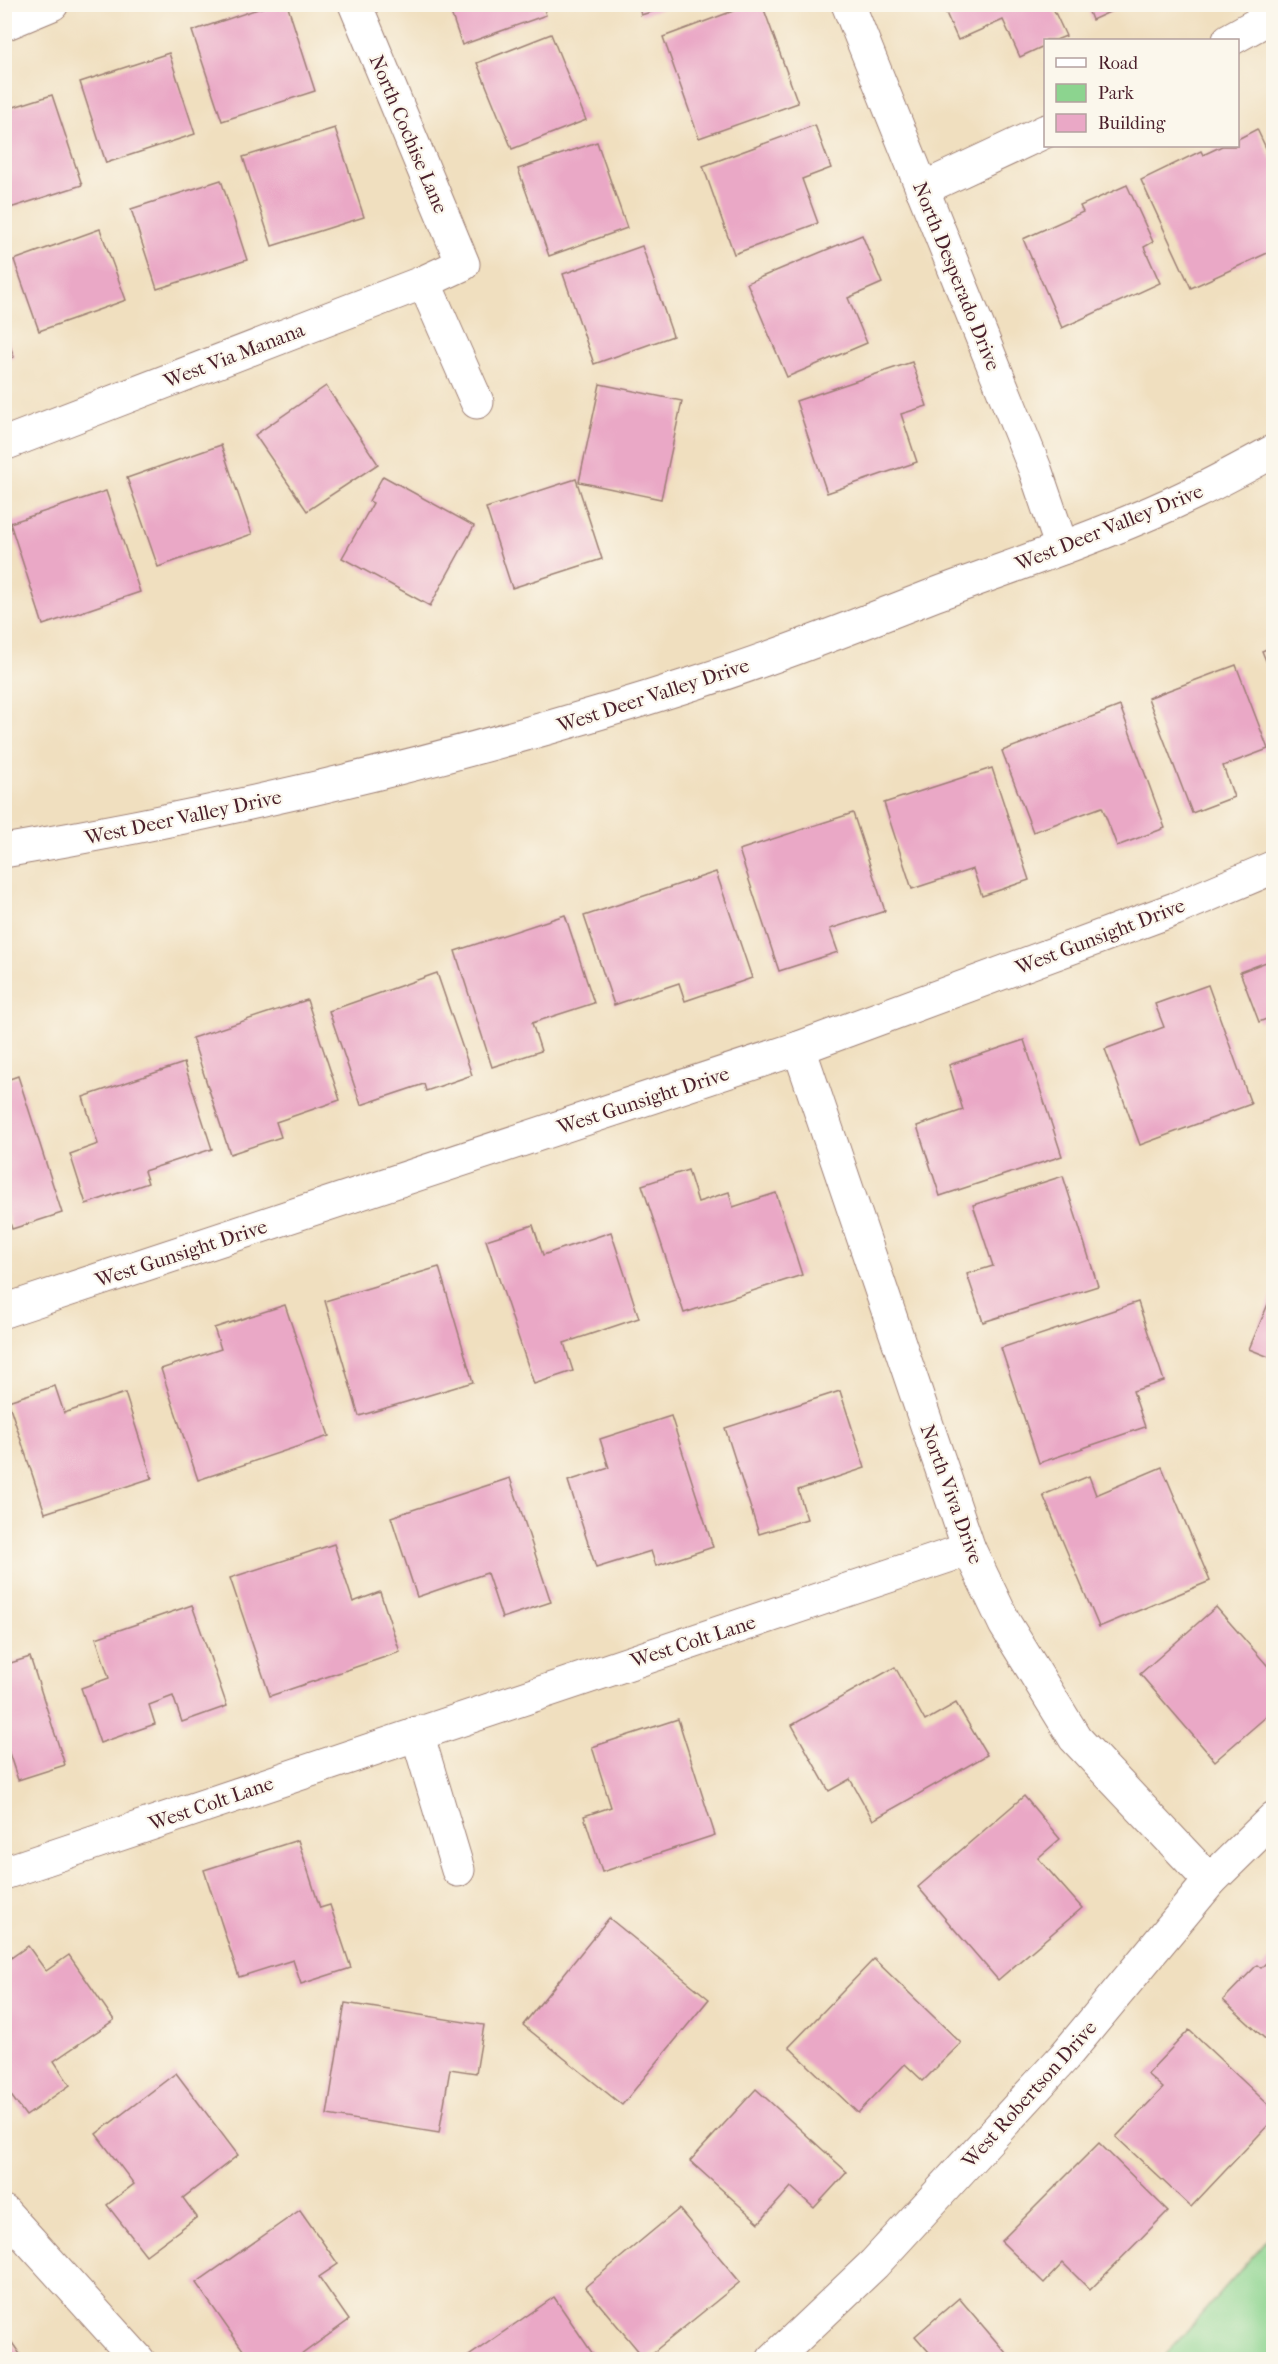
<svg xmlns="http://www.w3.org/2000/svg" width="1278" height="2364" font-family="'IM FELL French Canon',serif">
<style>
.green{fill:#8cd48f;stroke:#6b7a5d;stroke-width:1.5}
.building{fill:#eaa8c6}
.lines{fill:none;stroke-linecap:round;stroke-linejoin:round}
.minor-casing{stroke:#9d7f75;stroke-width:35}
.tertiary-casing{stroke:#9d7f75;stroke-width:35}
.minor{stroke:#fff;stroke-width:33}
.tertiary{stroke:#fff;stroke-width:33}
.labels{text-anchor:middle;stroke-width:4.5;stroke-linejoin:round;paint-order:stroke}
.street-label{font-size:20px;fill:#4a1f2b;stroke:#fbf7ec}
</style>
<rect width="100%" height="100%" fill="#fbf7ec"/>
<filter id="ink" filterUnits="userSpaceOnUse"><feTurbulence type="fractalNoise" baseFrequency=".0167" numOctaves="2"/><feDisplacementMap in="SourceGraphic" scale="12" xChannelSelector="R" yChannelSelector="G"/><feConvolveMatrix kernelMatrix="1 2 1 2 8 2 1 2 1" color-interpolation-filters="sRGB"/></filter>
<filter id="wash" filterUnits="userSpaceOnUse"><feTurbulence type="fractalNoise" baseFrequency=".008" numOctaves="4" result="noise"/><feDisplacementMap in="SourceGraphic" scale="24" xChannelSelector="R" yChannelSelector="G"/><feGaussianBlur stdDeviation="1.35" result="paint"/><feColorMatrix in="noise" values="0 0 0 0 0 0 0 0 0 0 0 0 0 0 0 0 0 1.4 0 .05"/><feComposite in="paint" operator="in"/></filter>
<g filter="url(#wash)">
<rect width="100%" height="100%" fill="#f0dfbf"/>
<polygon class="green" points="1273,2233 1273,2359 1162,2359"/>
<g id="blocks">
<g class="building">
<polygon points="273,4 287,4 315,91 222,121 192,31"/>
<polygon points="448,4 542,4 546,15 462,45"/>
<polygon points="638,4 674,4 674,5 641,15"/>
<polygon points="752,4 762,4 798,103 699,138 663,37"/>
<polygon points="942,4 1051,4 1066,36 1056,40 1046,40 1046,45 1020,57 1003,20 958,40"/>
<polygon points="1086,4 1127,4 1092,20"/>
<polygon points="551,34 586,120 512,149 477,63"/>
<polygon points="169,53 195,134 106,163 80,82"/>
<polygon points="52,95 82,185 4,210 4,110"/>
<polygon points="815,125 831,168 802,179 818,223 734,254 703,166"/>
<polygon points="335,128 364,217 272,246 243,157"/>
<polygon points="1257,129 1274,165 1274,250 1191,288 1141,180 1201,151 1203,155 1222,146 1238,146 1238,139"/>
<polygon points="597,142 627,228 549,256 518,169"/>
<polygon points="221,180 247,260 157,289 131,209"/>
<polygon points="1127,185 1153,242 1144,247 1160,283 1062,328 1023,239 1083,212 1080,206"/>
<polygon points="100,229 126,300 39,331 14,260"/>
<polygon points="862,235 882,283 848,298 867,343 787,377 747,283"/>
<polygon points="642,246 673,336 594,364 563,274"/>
<polygon points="4,329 14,357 4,360"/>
<polygon points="912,362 927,406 901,414 917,462 827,493 796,401"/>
<polygon points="600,384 682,401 661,499 579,482"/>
<polygon points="326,386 378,464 307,511 255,435"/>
<polygon points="221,445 252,534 158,567 127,478"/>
<polygon points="383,476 474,526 430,606 342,558 373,503 369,501"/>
<polygon points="576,479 602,559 512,588 486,508"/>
<polygon points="106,491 140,592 43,625 10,523"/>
<polygon points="1274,646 1274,678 1273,678 1262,651"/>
<polygon points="1236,665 1268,749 1223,766 1234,797 1192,813 1148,698"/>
<polygon points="1120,706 1165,828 1117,846 1102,807 1033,832 1002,751"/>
<polygon points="992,768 1029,880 982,896 973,869 912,889 884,803"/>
<polygon points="853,813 885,911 830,929 838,952 779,971 739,850"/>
<polygon points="716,872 752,978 685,1001 679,983 614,1005 584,916"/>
<polygon points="565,915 594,1003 532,1023 541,1051 492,1067 455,951"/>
<polygon points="1274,959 1274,1016 1259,1022 1240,972"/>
<polygon points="437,973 472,1075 426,1091 424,1084 361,1105 329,1011"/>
<polygon points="1208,985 1251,1104 1140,1145 1105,1049 1164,1027 1155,1004"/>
<polygon points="307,1000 340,1100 276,1122 281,1137 230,1154 192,1038"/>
<polygon points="1024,1040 1062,1156 940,1196 917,1126 963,1110 949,1065"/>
<polygon points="184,1063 212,1149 144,1171 148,1183 86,1204 70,1154 98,1144 83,1097"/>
<polygon points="18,1076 62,1213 12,1229 4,1205 4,1081"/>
<polygon points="688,1170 698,1202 729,1192 733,1207 776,1193 802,1275 684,1313 642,1185"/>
<polygon points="1063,1176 1098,1286 983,1322 967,1274 993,1266 973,1205"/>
<polygon points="533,1225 543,1255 611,1232 639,1318 564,1343 573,1371 534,1384 486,1240"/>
<polygon points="439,1267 473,1382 359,1416 325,1301"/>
<polygon points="1274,1290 1274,1359 1249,1349"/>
<polygon points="1138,1302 1164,1381 1133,1391 1145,1427 1039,1463 1001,1348"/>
<polygon points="285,1305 329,1436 198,1480 161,1369 221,1349 214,1328"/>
<polygon points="55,1386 64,1413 125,1393 152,1478 45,1513 8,1401"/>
<polygon points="840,1391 865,1468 798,1490 807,1519 759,1534 725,1428"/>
<polygon points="671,1416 713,1547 656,1566 651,1551 596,1568 568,1481 609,1468 600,1439"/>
<polygon points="1162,1467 1210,1581 1099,1627 1043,1495 1089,1476 1096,1495"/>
<polygon points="510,1478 551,1602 502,1618 487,1573 417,1597 391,1517"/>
<polygon points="334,1544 353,1602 380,1592 400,1652 270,1696 230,1578"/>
<polygon points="192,1605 227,1706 182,1722 173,1696 149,1705 155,1724 100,1743 81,1688 109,1678 96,1638"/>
<polygon points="1216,1607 1274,1673 1274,1710 1215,1761 1140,1674"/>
<polygon points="30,1657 65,1765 18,1780 8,1750 4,1752 4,1665"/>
<polygon points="895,1667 925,1721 956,1703 987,1755 873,1820 850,1779 829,1791 792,1725"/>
<polygon points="678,1719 715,1835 602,1872 584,1816 611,1807 592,1747"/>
<polygon points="1024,1796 1060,1839 1038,1858 1082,1908 998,1980 918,1887"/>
<polygon points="298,1840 320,1908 330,1905 351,1968 301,1984 293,1960 239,1977 204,1870"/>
<polygon points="609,1918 709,1999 622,2105 523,2025"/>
<polygon points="28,1946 46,1971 69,1955 114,2020 54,2061 70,2085 26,2116 4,2086 4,1963"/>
<polygon points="1274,1955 1274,2047 1223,2000 1257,1965 1261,1968"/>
<polygon points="874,1959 961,2043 923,2081 905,2064 858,2113 789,2047"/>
<polygon points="345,2003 484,2025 476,2073 450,2069 439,2133 327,2115"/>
<polygon points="1189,2030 1274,2110 1274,2119 1191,2207 1116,2137 1163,2088 1147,2074"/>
<polygon points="176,2073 238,2155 183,2198 197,2217 146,2255 107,2205 134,2184 96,2134"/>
<polygon points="756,2089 847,2172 814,2208 791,2187 759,2223 690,2161"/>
<polygon points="1099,2143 1168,2211 1090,2290 1063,2263 1044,2283 1001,2241"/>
<polygon points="679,2209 740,2282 645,2359 585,2287"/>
<polygon points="300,2210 338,2264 319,2277 349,2320 294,2360 250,2360 196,2283"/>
<polygon points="554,2297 597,2360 463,2360"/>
<polygon points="959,2298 1012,2360 936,2360 915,2336"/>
<polygon points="4,2331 24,2360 4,2360"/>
</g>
</g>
</g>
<g filter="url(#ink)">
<use href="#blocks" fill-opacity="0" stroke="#9d7f75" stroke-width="1.5"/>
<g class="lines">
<defs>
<g id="minor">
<polyline points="848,4 1035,469 1062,548"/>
<polyline points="4,24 52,4"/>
<polyline points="1229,40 1274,15"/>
<polyline points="922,189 1046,131"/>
<polyline points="424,282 477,402"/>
<polyline points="4,444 424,282 463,264 355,4"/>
<polyline points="799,1048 969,1549 1005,1624 1075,1738 1210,1881"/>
<polyline points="4,1311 799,1048 1175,909 1274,867"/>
<polyline points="417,1733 458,1870"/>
<polyline points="4,1873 969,1549"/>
<polyline points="4,2212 138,2360"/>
<polyline points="773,2360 874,2264 1064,2057 1210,1881 1274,1818"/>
</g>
<path id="tertiary" d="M 4,851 C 238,811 469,756 695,683 C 776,657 855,626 934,595 C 1022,562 1112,533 1196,492 C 1223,479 1248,465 1274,451"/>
</defs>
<use href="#minor" class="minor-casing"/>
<use href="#tertiary" class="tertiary-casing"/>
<use href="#minor" class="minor"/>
<use href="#tertiary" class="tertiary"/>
</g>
</g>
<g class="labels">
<g class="street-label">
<text transform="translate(409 134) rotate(67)" y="7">North Cochise Lane</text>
<text transform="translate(957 276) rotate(68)" y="7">North Desperado Drive</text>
<text transform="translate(234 355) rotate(-21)" y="7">West Via Manana</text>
<text transform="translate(1109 527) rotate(-22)" y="7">West Deer Valley Drive</text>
<text transform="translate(653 695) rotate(-18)" y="7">West Deer Valley Drive</text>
<text transform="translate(183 817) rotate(-12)" y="7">West Deer Valley Drive</text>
<text transform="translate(1100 936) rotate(-21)" y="7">West Gunsight Drive</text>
<text transform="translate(643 1100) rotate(-18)" y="7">West Gunsight Drive</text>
<text transform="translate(181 1253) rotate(-18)" y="7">West Gunsight Drive</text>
<text transform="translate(952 1494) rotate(70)" y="7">North Viva Drive</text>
<text transform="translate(693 1641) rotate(-18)" y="7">West Colt Lane</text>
<text transform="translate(211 1803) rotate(-19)" y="7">West Colt Lane</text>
<text transform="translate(1029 2094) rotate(-48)" y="7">West Robertson Drive</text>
</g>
</g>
<rect width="1278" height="2364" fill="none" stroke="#fbf7ec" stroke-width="24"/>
<rect x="1044" y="39" width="195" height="108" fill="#fbf7ec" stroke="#b4a19f" stroke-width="1.5"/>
<rect x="1056" y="58" width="30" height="9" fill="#ffffff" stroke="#b4a19f" stroke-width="1.5"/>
<text x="1098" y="69" font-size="18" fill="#4a1f2b">Road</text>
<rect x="1056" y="84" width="30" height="18" fill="#8cd48f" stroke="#b4a19f" stroke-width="1.5"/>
<text x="1098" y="99" font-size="18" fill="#4a1f2b">Park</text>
<rect x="1056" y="114" width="30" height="18" fill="#eaa8c6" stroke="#b4a19f" stroke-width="1.5"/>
<text x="1098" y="129" font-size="18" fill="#4a1f2b">Building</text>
</svg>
